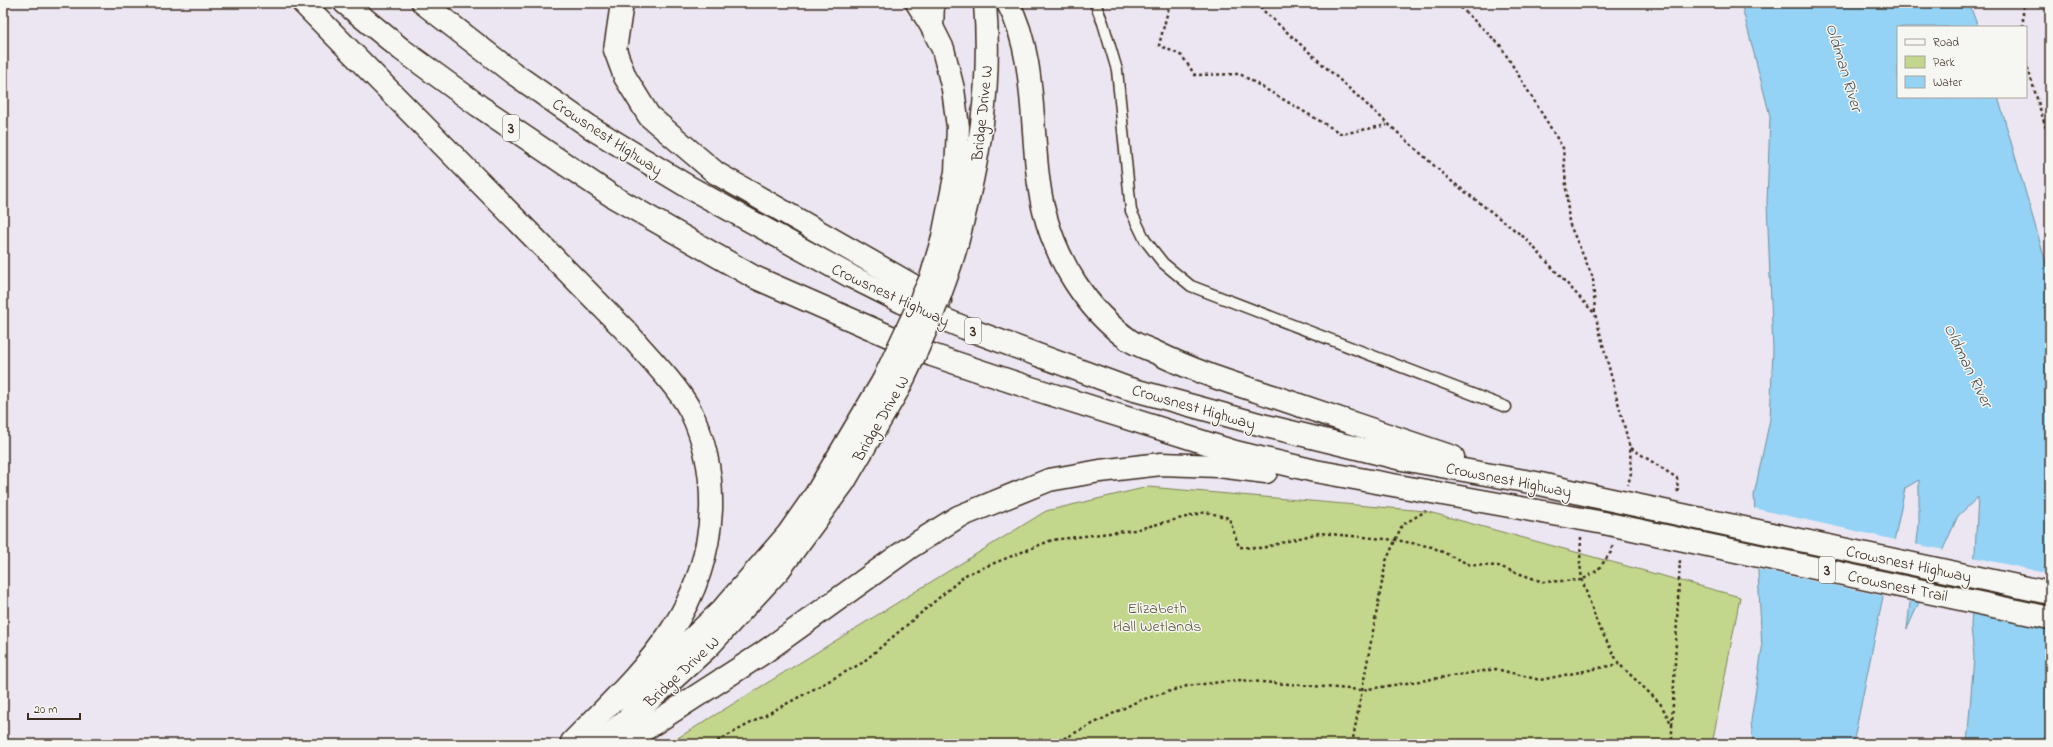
<svg xmlns="http://www.w3.org/2000/svg" width="2053" height="747" font-family="'Indie Flower',sans-serif">
<style>
.green{fill:#c2d78c;stroke:#7e8055}
.water{fill:#94d3f5;stroke:#708f9f}
.pier{fill:#ece6f2}
.lines{fill:none;stroke-linecap:round;stroke-linejoin:round}
.lane-casing{stroke:#3b2a1e;stroke-width:13}
.secondary-casing{stroke:#3b2a1e;stroke-width:25}
.highway-casing{stroke:#3b2a1e;stroke-width:25}
.path{stroke:#3b2a1e;stroke-width:2.5;stroke-dasharray:3 3;stroke-linecap:butt}
.lane{stroke:#f6f6f2;stroke-width:10}
.secondary{stroke:#f6f6f2;stroke-width:22}
.highway{stroke:#f6f6f2;stroke-width:22}
.secondary-bridge-casing{stroke:#3b2a1e;stroke-width:25;stroke-linecap:butt}
.highway-bridge-casing{stroke:#3b2a1e;stroke-width:25;stroke-linecap:butt}
.secondary-bridge{stroke:#f6f6f2;stroke-width:22}
.highway-bridge{stroke:#f6f6f2;stroke-width:22}
.labels{text-anchor:middle;stroke-width:3;stroke-linejoin:round;paint-order:stroke}
.shield{fill:#f6f6f2;stroke:#73675e;stroke-width:1}
.shield-label{font-size:15px;font-weight:bold;fill:#3b2a1e}
.street-label{font-size:16px;fill:#3b2a1e;stroke:#f6f6f2}
.park-label{font-size:16px;fill:#5d553a;stroke:#f6f6f2}
.water-label{font-size:17px;font-style:italic;fill:#515454;stroke:#f6f6f2}
</style>
<rect width="100%" height="100%" fill="#ece6f2"/>
<filter id="ink" filterUnits="userSpaceOnUse"><feTurbulence type="fractalNoise" baseFrequency=".025" numOctaves="2"/><feDisplacementMap in="SourceGraphic" scale="8" xChannelSelector="R" yChannelSelector="G"/><feConvolveMatrix kernelMatrix="1 2 1 2 8 2 1 2 1" color-interpolation-filters="sRGB"/></filter>
<g filter="url(#ink)">
<polygon class="green" points="1148,487 1425,511 1740,597 1712,744 668,744 1046,511"/>
<polygon class="water" points="1741,3 1969,3 1978,27 1898,27 1898,97 1998,97 2050,277 2050,744 1967,744 1974,657 1971,627 1978,497 1958,516 1907,629 1919,524 1919,480 1905,488 1853,744 1753,744 1751,721 1762,649 1754,495 1770,419 1773,350 1767,203 1770,116"/>
<g class="pier">
<polygon points="1753,508 1896,540 1884,596 1756,569"/>
<polygon points="1914,544 1945,550 1921,603 1908,601"/>
<polygon points="1973,557 2050,574 2050,630 1969,613"/>
</g>
<g class="lines">
<defs>
<polyline id="lane" points="1095,3 1103,23 1117,70 1131,211 1145,240 1163,263 1191,286 1506,407"/>
<g id="secondary">
<polyline points="933,3 932,27 943,49 953,89 958,127 956,172 943,237"/>
<path d="M 957,243 C 979,159 992,90 985,3"/>
<polyline points="625,699 677,653 722,610 788,534 816,494 883,381"/>
<polyline points="598,744 661,690 708,647 779,570 844,482 899,388"/>
</g>
<g id="highway">
<path d="M 303,3 L 625,330 C 645,353 676,384 690,410 C 706,442 712,474 711,510 C 706,615 641,672 572,742"/>
<polyline points="345,3 401,49 479,106 612,196 754,277 932,355 1031,388 1235,452 1315,471 1604,523"/>
<polyline points="423,3 513,73 593,129 687,186 852,277 902,302 965,328 1127,388 1266,426 1402,459 1536,483 1593,496"/>
<polyline points="622,3 615,50 625,77 649,116 716,173 940,301"/>
<polyline points="917,3 932,27"/>
<path d="M 1008,3 C 1040,63 1028,145 1044,211 C 1057,261 1086,309 1129,340 C 1137,345 1146,348 1155,352 C 1193,371 1232,383 1272,396 C 1333,416 1392,437 1453,457"/>
<polyline points="622,744 763,653 909,548 958,517 1049,480 1100,471 1161,464 1219,466 1266,472"/>
</g>
</defs>
<use href="#lane" class="lane-casing"/>
<use href="#secondary" class="secondary-casing"/>
<use href="#highway" class="highway-casing"/>
<g class="path">
<polyline points="1170,3 1159,45 1182,56 1195,75 1240,74 1342,134 1387,125"/>
<polyline points="1255,3 1450,180 1525,238 1595,314"/>
<polyline points="1456,3 1500,45 1563,148 1569,223 1593,278 1595,314 1630,448 1631,473 1628,485"/>
<polyline points="2023,27 2023,3"/>
<polyline points="2026,62 2050,142"/>
<polyline points="1631,448 1677,478 1678,494"/>
<polyline points="1581,537 1580,563 1582,580 1598,625 1619,664 1660,703 1672,725 1672,744"/>
<polyline points="1672,725 1680,559"/>
<polyline points="712,744 862,663 967,574 1052,540 1134,530 1206,512 1229,518 1239,547 1262,548 1319,533 1396,540 1432,547 1470,565 1498,566 1543,582 1582,580 1598,570 1611,552 1613,544"/>
<polyline points="1053,744 1138,701 1187,686 1238,680 1362,690 1496,669 1540,680 1619,664"/>
<polyline points="1352,744 1386,561 1402,525 1426,511"/>
</g>
<use href="#lane" class="lane"/>
<use href="#secondary" class="secondary"/>
<use href="#highway" class="highway"/>
<defs>
<g id="secondary-bridge">
<polyline points="883,381 931,278 943,237"/>
<path d="M 899,388 C 922,341 943,294 957,243"/>
</g>
<g id="highway-bridge">
<polyline points="1593,496 2050,593"/>
<polyline points="1604,523 2050,618"/>
</g>
</defs>
<use href="#secondary-bridge" class="secondary-bridge-casing"/>
<use href="#highway-bridge" class="highway-bridge-casing"/>
<use href="#secondary-bridge" class="secondary-bridge"/>
<use href="#highway-bridge" class="highway-bridge"/>
</g>
</g>
<g class="labels">
<g class="shield">
<rect x="503" y="115" width="16" height="26" rx="3"/>
<rect x="965" y="318" width="16" height="26" rx="3"/>
<rect x="1819" y="557" width="16" height="26" rx="3"/>
</g>
<g class="shield-label">
<text x="511" y="133">3</text>
<text x="973" y="336">3</text>
<text x="1827" y="575">3</text>
</g>
<g class="street-label">
<text transform="translate(981 113) rotate(-84)" y="6">Bridge Drive W</text>
<text transform="translate(608 136) rotate(33)" y="6">Crowsnest Highway</text>
<text transform="translate(891 294) rotate(25)" y="6">Crowsnest Highway</text>
<text transform="translate(1194 406) rotate(16)" y="6">Crowsnest Highway</text>
<text transform="translate(880 418) rotate(-60)" y="6">Bridge Drive W</text>
<text transform="translate(1509 479) rotate(11)" y="6">Crowsnest Highway</text>
<text transform="translate(1909 563) rotate(12)" y="6">Crowsnest Highway</text>
<text transform="translate(1898 585) rotate(12)" y="6">Crowsnest Trail</text>
<text transform="translate(681 671) rotate(-43)" y="6">Bridge Drive W</text>
</g>
<g class="park-label">
<text x="1157" y="613">Elizabeth<tspan x="1157" dy="18">Hall Wetlands</tspan></text>
</g>
<g class="water-label">
<text transform="translate(1845 67) rotate(73)" y="6">Oldman River</text>
<text transform="translate(1969 365) rotate(64)" y="6">Oldman River</text>
</g>
</g>
<rect width="2053" height="747" fill="none" stroke="#f6f6f2" stroke-width="16"/>
<rect x="8" y="8" width="2037" height="731" fill="none" stroke="#3b2a1e" stroke-width="1.5" filter="url(#ink)"/>
<rect x="1897" y="26" width="130" height="72" fill="#f6f6f2" stroke="#aba49d"/>
<rect x="1905" y="39" width="20" height="6" fill="#f6f6f2" stroke="#aba49d"/>
<text x="1933" y="46" font-size="12" fill="#3b2a1e">Road</text>
<rect x="1905" y="56" width="20" height="12" fill="#c2d78c" stroke="#aba49d"/>
<text x="1933" y="66" font-size="12" fill="#3b2a1e">Park</text>
<rect x="1905" y="76" width="20" height="12" fill="#94d3f5" stroke="#aba49d"/>
<text x="1933" y="86" font-size="12" fill="#3b2a1e">Water</text>
<path d="M28 713v6h52v-6" fill="none" stroke="#3b2a1e" stroke-width="2"/>
<text x="34" y="713" font-size="12" fill="#3b2a1e" stroke="#f6f6f2" stroke-width="3" paint-order="stroke">20 m</text>
</svg>
